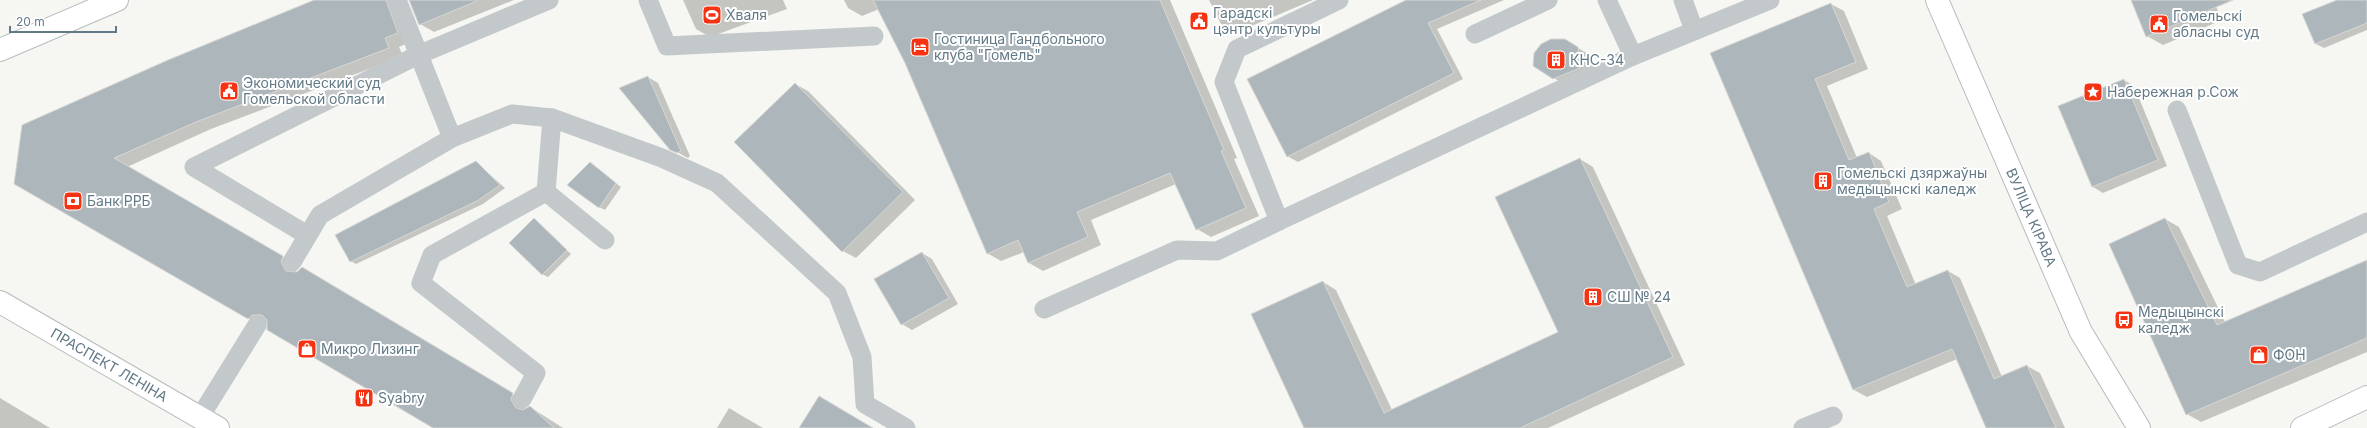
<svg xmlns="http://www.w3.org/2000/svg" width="2367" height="428" font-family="Inter,sans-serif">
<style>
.shadow{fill:#0003}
.building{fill:#adb7bb;stroke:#d7d7d4}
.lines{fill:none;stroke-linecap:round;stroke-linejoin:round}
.secondary-casing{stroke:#b7bdc1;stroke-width:24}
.primary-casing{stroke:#b6bbbe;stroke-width:24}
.lane{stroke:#c3c8cb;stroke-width:19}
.secondary{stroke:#fff;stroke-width:22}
.primary{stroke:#fff;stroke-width:22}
.labels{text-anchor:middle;stroke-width:4;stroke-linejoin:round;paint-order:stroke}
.poi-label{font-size:14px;fill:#627986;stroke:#fff;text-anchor:start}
.street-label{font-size:14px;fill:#627986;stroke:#fff}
</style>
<rect width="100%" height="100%" fill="#f6f6f2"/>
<g class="shadow">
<polygon points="315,0 405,0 412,41 399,47 403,56 211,129 127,167 297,265 296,273 316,277 527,403 525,410 530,407 563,428 435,428 268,322 263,327 15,183"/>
<polygon points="409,0 514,0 434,32 420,24"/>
<polygon points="683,0 783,0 787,9 710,37 696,29"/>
<polygon points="844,0 1170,0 1237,158 1234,159 1259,216 1211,237 1197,229 1176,184 1091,220 1101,245 1043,271 1029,263 1024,252 1001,261 987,253 906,63 879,9 862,16 848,8"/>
<polygon points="1209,0 1313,0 1235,33 1221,24"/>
<polygon points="1408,0 1504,0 1437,29 1463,79 1298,162 1287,156"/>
<polygon points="2132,0 2224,0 2215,4 2222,20 2163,45 2147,36"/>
<polygon points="2340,0 2367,0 2367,30 2324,48 2316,44 2304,15"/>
<polygon points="1831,4 1844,11 1868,69 1827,86 1857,158 1869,153 1881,161 1902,209 1887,216 1916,285 1948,271 1960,278 2002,377 2027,366 2040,373 2065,428 1988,428 1957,359 1867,397 1854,390 1712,54"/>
<polygon points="1575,46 1588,54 1590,74 1564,84 1554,78"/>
<polygon points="648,77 658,83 690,156 688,158 671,149"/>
<polygon points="2124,80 2134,86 2167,166 2103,193 2093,187 2059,107"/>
<polygon points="795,84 808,91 915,200 856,258 843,251"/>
<polygon points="1580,159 1593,167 1685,365 1548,428 1305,428 1323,282 1336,290 1392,410 1559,333"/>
<polygon points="476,162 505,188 483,204 356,264 351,261"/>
<polygon points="595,167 621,187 605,210 599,207"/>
<polygon points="534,219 571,254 548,277 542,274"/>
<polygon points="2165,219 2179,227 2225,322 2367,261 2367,352 2201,422 2187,414"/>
<polygon points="922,253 932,259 958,304 912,330 902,324"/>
<polygon points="0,398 50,428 0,428"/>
<polygon points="729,408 744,417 763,428 717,428"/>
</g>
<g class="building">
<polygon points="314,0 386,0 398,33 385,38 389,48 196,122 114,158 283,256 281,262 286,271 297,272 302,267 513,393 511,400 516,408 523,410 530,406 554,428 433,428 267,330 267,320 262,315 252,315 248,319 14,184 22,125 168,60"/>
<polygon points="409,0 477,0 477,1 419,25"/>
<polygon points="873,0 1160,0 1224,150 1221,151 1246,208 1196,230 1170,173 1077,212 1088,237 1028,263 1018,240 987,254 905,63"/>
<polygon points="1406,0 1481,0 1428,23 1454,73 1287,157 1247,79"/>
<polygon points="2131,0 2233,0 2146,37"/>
<polygon points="2337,0 2367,0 2367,23 2315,44 2302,14"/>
<polygon points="1831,3 1856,62 1815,79 1849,160 1869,152 1889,202 1874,209 1907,287 1948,270 1994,379 2027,365 2056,428 1986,428 1952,349 1853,390 1710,53"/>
<polygon points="1551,39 1565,39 1578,47 1580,68 1553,79 1533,66 1534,53 1541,44"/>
<polygon points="648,76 681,151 677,153 670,150 619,88"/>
<polygon points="2124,79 2158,160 2092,187 2058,106"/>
<polygon points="795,83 903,192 842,252 734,142"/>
<polygon points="1580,158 1673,357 1520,428 1304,428 1251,314 1323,281 1384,413 1558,332 1495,197"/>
<polygon points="476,161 500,185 477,201 350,262 335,235"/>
<polygon points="590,162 616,183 599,208 567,185"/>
<polygon points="534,218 567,250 542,275 509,243"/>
<polygon points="2165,218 2217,325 2367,260 2367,338 2186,415 2109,244"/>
<polygon points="922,252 949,298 901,325 874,279"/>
<polygon points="819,396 873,428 799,428"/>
</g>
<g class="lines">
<defs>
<g id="secondary">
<polyline points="0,50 117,0"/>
<polyline points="2302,428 2367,397"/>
</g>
<g id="primary">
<path id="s1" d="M 1937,0 L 2081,332 L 2139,428"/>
<path id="s2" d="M 0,302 L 218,428"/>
</g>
</defs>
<use href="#secondary" class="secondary-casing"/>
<use href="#primary" class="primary-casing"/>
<g class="lane">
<polyline points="397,0 452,138 512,114 552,118 662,158 717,183 837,293 862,357 865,404 906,428"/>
<polyline points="648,0 667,46 874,36"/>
<polyline points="1607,0 1633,56"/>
<polyline points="1683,0 1694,30"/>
<polyline points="1475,34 1548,0"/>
<polyline points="2177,110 2238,265 2260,272 2367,222"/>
<polyline points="546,192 605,240"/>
<polyline points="546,192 552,118"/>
<polyline points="1279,221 1633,56 1770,0"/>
<polyline points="307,235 194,167 418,55 549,0"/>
<polyline points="292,262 320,215 452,138"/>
<polyline points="1044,309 1177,250 1217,251 1279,221 1224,82 1237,49 1339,0"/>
<polyline points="522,399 536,373 421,283 432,255 546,192"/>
<polyline points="200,417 257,325"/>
<polyline points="1803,428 1833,416"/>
</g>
<use href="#secondary" class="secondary"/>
<use href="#primary" class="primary"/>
</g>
<defs>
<symbol id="stadium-square" viewBox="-11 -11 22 22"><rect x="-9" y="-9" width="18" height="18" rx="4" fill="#f53312" stroke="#fff"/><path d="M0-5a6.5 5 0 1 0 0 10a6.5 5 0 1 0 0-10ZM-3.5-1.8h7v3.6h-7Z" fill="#fff"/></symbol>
<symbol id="civic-square" viewBox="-11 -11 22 22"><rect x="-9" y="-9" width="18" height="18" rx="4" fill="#f53312" stroke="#fff"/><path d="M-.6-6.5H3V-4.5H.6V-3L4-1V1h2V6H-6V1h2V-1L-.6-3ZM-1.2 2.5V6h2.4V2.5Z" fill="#fff"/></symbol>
<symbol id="hotel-square" viewBox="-11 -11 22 22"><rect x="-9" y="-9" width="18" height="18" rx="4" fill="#f53312" stroke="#fff"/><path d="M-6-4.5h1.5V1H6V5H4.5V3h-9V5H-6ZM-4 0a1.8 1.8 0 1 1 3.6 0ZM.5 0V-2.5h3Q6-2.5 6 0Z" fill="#fff"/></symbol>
<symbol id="building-square" viewBox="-11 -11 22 22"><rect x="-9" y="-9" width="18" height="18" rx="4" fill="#f53312" stroke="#fff"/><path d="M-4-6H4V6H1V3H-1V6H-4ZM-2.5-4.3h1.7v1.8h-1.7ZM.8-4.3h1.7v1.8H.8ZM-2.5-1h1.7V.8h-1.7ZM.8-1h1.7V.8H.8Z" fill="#fff"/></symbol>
<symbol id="sight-square" viewBox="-11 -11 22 22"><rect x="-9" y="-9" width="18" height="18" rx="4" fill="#f53312" stroke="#fff"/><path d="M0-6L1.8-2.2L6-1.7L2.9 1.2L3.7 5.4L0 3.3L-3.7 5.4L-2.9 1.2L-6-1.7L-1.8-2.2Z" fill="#fff"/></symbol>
<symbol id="bank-square" viewBox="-11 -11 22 22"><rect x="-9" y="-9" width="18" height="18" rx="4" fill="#f53312" stroke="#fff"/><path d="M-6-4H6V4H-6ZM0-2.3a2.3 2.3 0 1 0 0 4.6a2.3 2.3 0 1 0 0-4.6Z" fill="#fff"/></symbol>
<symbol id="bus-square" viewBox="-11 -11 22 22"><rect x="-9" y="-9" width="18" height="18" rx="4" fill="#f53312" stroke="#fff"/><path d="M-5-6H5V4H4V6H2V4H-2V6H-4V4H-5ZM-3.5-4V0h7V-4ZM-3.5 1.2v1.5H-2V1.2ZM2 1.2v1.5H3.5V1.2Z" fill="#fff"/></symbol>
<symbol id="shop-square" viewBox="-11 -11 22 22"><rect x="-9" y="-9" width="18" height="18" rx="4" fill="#f53312" stroke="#fff"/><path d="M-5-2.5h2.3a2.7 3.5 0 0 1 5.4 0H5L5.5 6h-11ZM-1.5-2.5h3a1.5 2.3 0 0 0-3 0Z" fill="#fff"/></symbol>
<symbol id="restaurant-square" viewBox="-11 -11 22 22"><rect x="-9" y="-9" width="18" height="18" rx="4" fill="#f53312" stroke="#fff"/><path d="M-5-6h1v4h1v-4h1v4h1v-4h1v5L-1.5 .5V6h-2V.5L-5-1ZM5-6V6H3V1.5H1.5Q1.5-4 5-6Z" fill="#fff"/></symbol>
</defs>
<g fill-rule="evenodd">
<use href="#stadium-square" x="701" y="4" width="22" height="22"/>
<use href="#civic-square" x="1188" y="10" width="22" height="22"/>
<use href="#civic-square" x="2148" y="13" width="22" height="22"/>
<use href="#hotel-square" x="909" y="36" width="22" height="22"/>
<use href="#building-square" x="1545" y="49" width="22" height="22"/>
<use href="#civic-square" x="218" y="80" width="22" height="22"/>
<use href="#sight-square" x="2082" y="81" width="22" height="22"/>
<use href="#building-square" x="1812" y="170" width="22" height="22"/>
<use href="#bank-square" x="62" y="190" width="22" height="22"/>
<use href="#building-square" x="1582" y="286" width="22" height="22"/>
<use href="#bus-square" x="2113" y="309" width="22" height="22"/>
<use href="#shop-square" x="296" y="338" width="22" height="22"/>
<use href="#shop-square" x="2248" y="344" width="22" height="22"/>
<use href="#restaurant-square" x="353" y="387" width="22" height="22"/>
</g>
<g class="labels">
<g class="poi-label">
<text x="1213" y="18">Гарадскі<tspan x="1213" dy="16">цэнтр культуры</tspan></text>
<text x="726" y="20">Хваля</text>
<text x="2173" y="21">Гомельскі<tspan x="2173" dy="16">абласны суд</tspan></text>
<text x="934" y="44">Гостиница Гандбольного<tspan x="934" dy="16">клуба "Гомель"</tspan></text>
<text x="1570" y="65">КНС-34</text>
<text x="243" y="88">Экономический суд<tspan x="243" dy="16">Гомельской области</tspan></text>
<text x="2107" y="97">Набережная р.Сож</text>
<text x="1837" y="178">Гомельскі дзяржаўны<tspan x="1837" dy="16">медыцынскі каледж</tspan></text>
<text x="87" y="206">Банк РРБ</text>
<text x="1607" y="302">СШ № 24</text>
<text x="2138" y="317">Медыцынскі<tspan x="2138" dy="16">каледж</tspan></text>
<text x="321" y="354">Микро Лизинг</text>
<text x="2273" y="360">ФОН</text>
<text x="378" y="403">Syabry</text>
</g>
<g class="street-label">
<text dy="5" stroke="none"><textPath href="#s1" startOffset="237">ВУЛІЦА КІРАВА</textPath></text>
<text dy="5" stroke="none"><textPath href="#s2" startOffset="126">ПРАСПЕКТ ЛЕНІНА</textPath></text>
</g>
</g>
<path d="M10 26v6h106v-6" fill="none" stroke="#627986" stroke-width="2"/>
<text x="16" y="26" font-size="12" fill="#627986" stroke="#ffffff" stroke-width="3" paint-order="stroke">20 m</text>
</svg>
